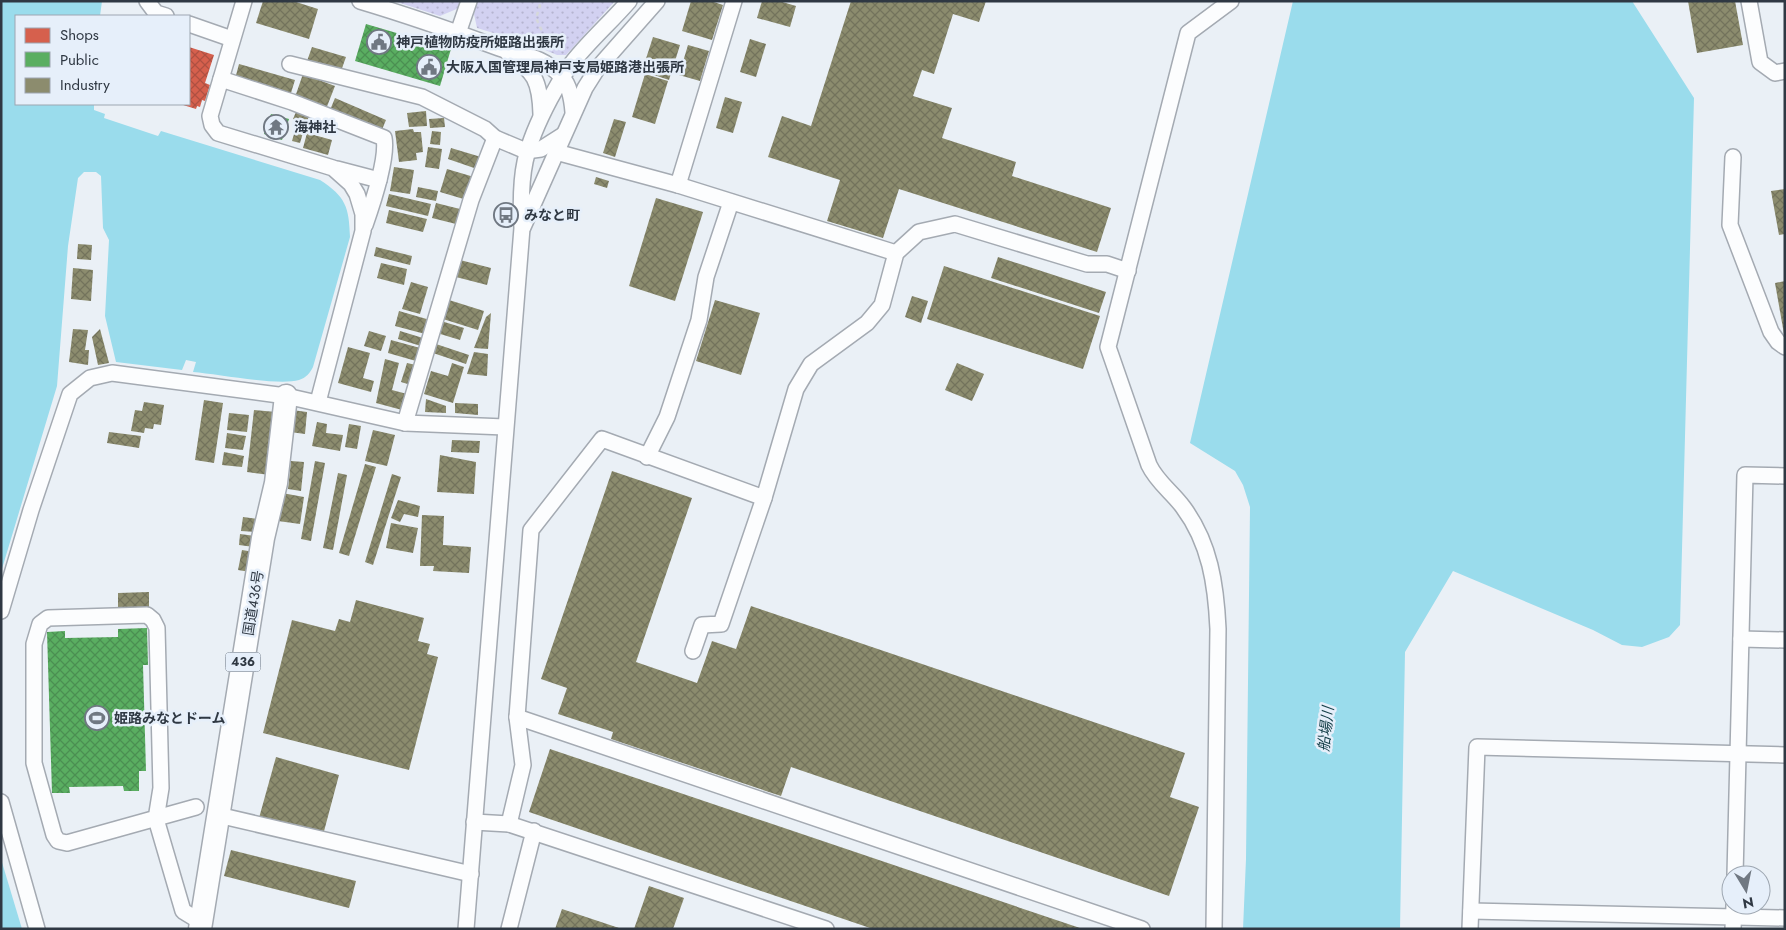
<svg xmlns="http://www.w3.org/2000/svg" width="1786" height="930" font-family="Jost,'Noto Sans JP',sans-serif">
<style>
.green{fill:url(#green-dots)}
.water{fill:#9adcec}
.shops{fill:url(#shops-cross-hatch)}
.public{fill:url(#public-cross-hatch)}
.industry{fill:url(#industry-cross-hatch)}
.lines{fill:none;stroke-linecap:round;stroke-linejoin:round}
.minor-casing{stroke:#a4aab2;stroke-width:18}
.highway-casing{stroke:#a4aab2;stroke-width:25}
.path{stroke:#d6d8da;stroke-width:2.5;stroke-dasharray:4 4;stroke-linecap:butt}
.minor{stroke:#fcfdfe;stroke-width:15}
.highway{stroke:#fcfdfe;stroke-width:22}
.labels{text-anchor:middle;stroke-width:5;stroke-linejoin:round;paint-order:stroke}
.shield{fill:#e6effa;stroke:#666f7a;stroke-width:1}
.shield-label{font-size:12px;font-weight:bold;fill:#2f3843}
.poi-label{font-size:14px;font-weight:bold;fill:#2f3843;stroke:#e6effa;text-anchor:start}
.street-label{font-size:14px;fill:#2f3843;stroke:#e6effa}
.water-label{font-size:15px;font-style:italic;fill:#143e47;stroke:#e6effa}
</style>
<defs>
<pattern id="green-dots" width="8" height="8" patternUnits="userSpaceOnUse" patternTransform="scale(1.25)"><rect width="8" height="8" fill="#d2d1f1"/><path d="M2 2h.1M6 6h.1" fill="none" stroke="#b5b4d0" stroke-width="1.8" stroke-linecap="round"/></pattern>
<pattern id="shops-cross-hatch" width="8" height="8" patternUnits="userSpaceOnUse" patternTransform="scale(1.25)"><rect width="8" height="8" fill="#d6604d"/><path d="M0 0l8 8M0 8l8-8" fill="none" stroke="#ae5042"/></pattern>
<pattern id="public-cross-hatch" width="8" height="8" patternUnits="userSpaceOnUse" patternTransform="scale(1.25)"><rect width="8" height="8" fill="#5aae61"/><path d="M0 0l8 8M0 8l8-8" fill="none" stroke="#4b8f52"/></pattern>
<pattern id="industry-cross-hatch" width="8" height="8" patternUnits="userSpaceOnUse" patternTransform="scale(1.25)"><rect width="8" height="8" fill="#8c8c6e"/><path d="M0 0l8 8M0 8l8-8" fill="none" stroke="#73735c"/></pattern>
</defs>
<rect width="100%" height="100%" fill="#eaf0f6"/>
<g class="green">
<polygon points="394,1 461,1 459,8 440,16"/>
<polygon points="477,1 615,1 566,55 557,55 536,46 477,28 474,14"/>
</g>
<g class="water">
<path d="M 1,1 L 102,1 L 100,16 L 16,16 L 16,104 L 94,104 L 94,110 L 105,114 L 104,118 L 158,136 L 161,131 L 320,180 C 346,197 349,207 350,237 L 313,367 C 310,373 306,378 299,380 C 278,386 218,374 193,372 L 196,362 L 186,360 L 182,370 L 116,362 L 105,316 L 109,240 L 103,228 L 101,176 L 96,172 L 84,172 L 78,178 L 68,246 L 57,386 L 1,572 Z"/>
<polygon points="1293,1 1632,1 1694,98 1680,625 1669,637 1642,647 1622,645 1593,630 1453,571 1405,652 1400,929 1243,929 1246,859 1250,507 1243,485 1235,471 1190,443"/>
<polygon points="1,859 22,929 1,929"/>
</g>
<polygon class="shops" points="189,47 214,55 205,83 210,85 205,101 202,100 200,107 197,106 196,109 180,104 189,104"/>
<g class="public">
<polygon points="366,24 451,49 440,86 355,61"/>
<polygon points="271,114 289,119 282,140 264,134"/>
<polygon points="147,628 148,665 143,665 146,771 139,771 139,791 124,791 123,786 69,787 70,793 52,793 47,632 65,631 65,638 118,637 118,629"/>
</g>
<g class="industry">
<polygon points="263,1 293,1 318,9 309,39 256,23"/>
<polygon points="691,1 711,1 723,5 712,40 682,31"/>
<polygon points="762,1 779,1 796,6 790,27 757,18"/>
<polygon points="851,1 986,1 979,22 953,14 934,74 922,70 913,96 952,108 942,138 1016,162 1012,176 1111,208 1097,252 899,189 883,238 827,221 840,180 768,157 782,116 811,126"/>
<polygon points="1688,1 1735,1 1743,45 1697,53"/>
<polygon points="653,37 680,45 669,80 642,71"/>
<polygon points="750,39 766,44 756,77 740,72"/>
<polygon points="688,45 709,51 700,81 679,75"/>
<polygon points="312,47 346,57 341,71 307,61"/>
<polygon points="239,64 295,80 290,96 235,79"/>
<polygon points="303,74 335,86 326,109 295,97"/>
<polygon points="645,74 668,81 655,124 632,117"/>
<polygon points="725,97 742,102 733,133 716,128"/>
<polygon points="335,98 386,120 381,132 330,110"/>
<polygon points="426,111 427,126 409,127 407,113"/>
<polygon points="296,112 309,115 307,123 293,119"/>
<polygon points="444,118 445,127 430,128 429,119"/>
<polygon points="614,119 626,122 615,157 603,153"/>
<polygon points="297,124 305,126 300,143 292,141"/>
<polygon points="413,129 414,132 421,132 423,152 416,153 417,160 399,162 395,131"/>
<polygon points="432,131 441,132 440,145 430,144"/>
<polygon points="307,133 332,140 328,155 303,148"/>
<polygon points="428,147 442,149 439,169 425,167"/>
<polygon points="451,148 481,157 477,169 448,159"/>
<polygon points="394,167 414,170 410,194 390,191"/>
<polygon points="447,169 474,177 467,200 440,192"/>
<polygon points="596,177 609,181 607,188 594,184"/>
<polygon points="418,187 438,191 436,201 416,197"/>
<polygon points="1785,189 1785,234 1779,235 1771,191"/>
<polygon points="389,194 431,204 428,216 386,206"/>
<polygon points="656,198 703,212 675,301 629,286"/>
<polygon points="436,203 464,210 460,225 432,218"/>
<polygon points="389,210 427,219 423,232 386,223"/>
<polygon points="78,244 92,245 91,260 77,259"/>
<polygon points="376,247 412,256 410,265 374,256"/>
<polygon points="998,257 1106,292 1099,313 991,278"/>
<polygon points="460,260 491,268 487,285 456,277"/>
<polygon points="381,263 407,269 404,285 377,278"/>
<polygon points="944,266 1100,316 1083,369 927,319"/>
<polygon points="73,268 93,270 91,301 71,299"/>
<polygon points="1785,281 1785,334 1784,334 1775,283"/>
<polygon points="411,282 428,287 420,314 402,309"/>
<polygon points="912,296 928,301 921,323 905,317"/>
<polygon points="449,300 484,311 478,330 443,319"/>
<polygon points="715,300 760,313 741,375 696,361"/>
<polygon points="399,311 430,320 425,334 395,326"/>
<polygon points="491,313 488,349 474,348 486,317"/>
<polygon points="441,321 464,328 460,340 437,333"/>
<polygon points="73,329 88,330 85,350 89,350 88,365 69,362"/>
<polygon points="100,329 109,363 98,365 92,337"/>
<polygon points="369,331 386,336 381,351 364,346"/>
<polygon points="400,331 423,338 421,346 398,339"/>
<polygon points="391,340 420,348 416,361 388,353"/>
<polygon points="436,344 469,355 466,364 433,353"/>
<polygon points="348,347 370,353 363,378 374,381 371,392 338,383"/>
<polygon points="474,352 488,354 487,376 467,374"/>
<polygon points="385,359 399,363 392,390 407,394 402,410 376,403"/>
<polygon points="407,363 416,365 411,385 401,382"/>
<polygon points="452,363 464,367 453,403 424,394 431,371 448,376"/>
<polygon points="957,363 984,374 972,401 945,390"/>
<polygon points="426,399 446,406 446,413 425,412"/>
<polygon points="204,400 223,403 214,463 195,460"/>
<polygon points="144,402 164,405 161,425 154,424 153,429 145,428 144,433 131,431 135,410 142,411"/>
<polygon points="455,403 478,404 478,415 455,413"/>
<polygon points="254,410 276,412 270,475 247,472"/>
<polygon points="292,410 307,412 305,434 290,432"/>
<polygon points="229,413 249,415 247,432 227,430"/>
<polygon points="317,422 327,424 326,433 343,435 340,451 312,446"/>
<polygon points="349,424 361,426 357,449 345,447"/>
<polygon points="373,430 395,435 387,466 365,461"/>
<polygon points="109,432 141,436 139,448 107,443"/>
<polygon points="227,433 246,436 243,450 225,448"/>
<polygon points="452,440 480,441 479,453 451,452"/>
<polygon points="224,452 244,456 242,467 222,465"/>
<polygon points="440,455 476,462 474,494 437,492"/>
<polygon points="291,461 304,462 301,491 288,489"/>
<polygon points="315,461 325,463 311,541 301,539"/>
<polygon points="365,464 376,467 349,556 339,553"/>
<polygon points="612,471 692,498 636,662 697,683 712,641 736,649 751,606 1185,753 1170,797 1199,807 1169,896 791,767 781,796 611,739 613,732 558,714 567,688 541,679"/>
<polygon points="338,473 347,475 333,550 323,548"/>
<polygon points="392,474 401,477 373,565 365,562"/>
<polygon points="282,493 304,497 300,524 278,521"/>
<polygon points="398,500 420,506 418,517 404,514 400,522 391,518"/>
<polygon points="422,515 444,516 443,545 471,547 469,573 433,571 434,566 420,566"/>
<polygon points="243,517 258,519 256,532 241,531"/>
<polygon points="391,523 418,528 413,553 386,548"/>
<polygon points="240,534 255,536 254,547 239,545"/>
<polygon points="242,550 254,552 250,572 238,570"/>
<polygon points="149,592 149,609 118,609 118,593"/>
<polygon points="356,600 424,618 418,641 430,644 427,654 438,657 409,770 263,733 292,620 335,631 339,619 350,622"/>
<polygon points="550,749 1080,928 1080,929 873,929 529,812"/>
<polygon points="276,757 339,775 323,835 259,818"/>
<polygon points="231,850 356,881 349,908 224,876"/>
<polygon points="649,886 684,898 673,929 634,929"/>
<polygon points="562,909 619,928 619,929 555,929"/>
</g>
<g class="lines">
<defs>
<g id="minor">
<polyline points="147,1 156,13 166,16"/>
<polyline points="244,1 210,116 212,125 218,133 333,168 351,184 357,194 363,214 363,231 318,402"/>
<path d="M 360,1 C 407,15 453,31 499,48 C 522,56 542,55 561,76 C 570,85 572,100 573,112"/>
<polyline points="1749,1 1760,62 1775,73 1785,71"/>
<polyline points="189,24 232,39"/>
<polyline points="458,33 469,1"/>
<path d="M 508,53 C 535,72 540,81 541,114"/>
<polyline points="290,64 422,97 485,129 495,138 526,151 541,149 563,135"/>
<path d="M 221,79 L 292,102 L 384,138 C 388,158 372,205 365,225"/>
<polyline points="556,152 678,185 896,253"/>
<polyline points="1733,157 1730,225 1771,332 1778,342 1785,347"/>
<polyline points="337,169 379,180"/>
<polyline points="678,185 734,1"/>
<polyline points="523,227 585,88 597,69 657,1"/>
<polyline points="405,423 471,200 495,138"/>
<polyline points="647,457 667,417 699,320 706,277 731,202"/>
<polyline points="1,611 31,510 70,394 90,378 112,373 286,396 405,423 505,427"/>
<polyline points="1741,639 1785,640"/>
<polyline points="693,651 702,625 721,624 764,498 796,389 811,364 867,323 882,305 896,253 919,232 955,224 1087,264 1107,264 1128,271"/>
<polyline points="517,717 1142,929"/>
<polyline points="1,802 37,929"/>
<polyline points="196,807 67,843 58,841 54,835 34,763 34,644 40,624 48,618 147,615 153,620 157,628 161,788 156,819 183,911 201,922"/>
<polyline points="218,815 471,874"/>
<polyline points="474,822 509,824 826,929"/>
<polyline points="509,824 523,765 517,717 531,530 602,439 764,498"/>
<polyline points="1735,875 1745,475 1785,476"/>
<polyline points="1471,911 1785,918"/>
<path d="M 466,929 L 522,228 C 519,173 524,148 550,99 C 557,87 563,74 572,63 C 589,41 611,22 629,1"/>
<polyline points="509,929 534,831"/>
<path d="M 1214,929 L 1218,629 C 1216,585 1210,543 1183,507 C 1172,492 1157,482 1149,465 L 1108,347 L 1188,33 L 1231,1"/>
<polyline points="1470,929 1477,747 1785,755"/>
<polyline points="1733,929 1734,905"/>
</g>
<polyline id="highway" points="200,929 263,538 276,483 286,396"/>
</defs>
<use href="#minor" class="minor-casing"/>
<use href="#highway" class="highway-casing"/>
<polyline class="path" points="536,45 542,31 536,18 540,6 537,1"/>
<use href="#minor" class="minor"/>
<use href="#highway" class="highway"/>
</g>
<defs>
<symbol id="civic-ring" viewBox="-11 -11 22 22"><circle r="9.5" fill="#e6effa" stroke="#707882" stroke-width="1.5"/><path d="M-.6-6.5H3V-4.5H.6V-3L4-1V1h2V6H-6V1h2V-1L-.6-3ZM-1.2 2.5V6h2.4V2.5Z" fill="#707882"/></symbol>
<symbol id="temple-ring" viewBox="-11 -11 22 22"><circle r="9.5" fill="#e6effa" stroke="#707882" stroke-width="1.5"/><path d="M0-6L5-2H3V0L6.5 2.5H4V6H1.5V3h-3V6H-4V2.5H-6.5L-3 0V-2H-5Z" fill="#707882"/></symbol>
<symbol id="bus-ring" viewBox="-11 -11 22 22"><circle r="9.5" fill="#e6effa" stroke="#707882" stroke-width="1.5"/><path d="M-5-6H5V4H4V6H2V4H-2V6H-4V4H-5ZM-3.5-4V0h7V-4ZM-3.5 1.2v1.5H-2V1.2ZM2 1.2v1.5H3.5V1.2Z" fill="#707882"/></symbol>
<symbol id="stadium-ring" viewBox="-11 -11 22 22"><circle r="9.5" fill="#e6effa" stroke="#707882" stroke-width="1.5"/><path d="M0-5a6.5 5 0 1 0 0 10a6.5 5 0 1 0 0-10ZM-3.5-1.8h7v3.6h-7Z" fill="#707882"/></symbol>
</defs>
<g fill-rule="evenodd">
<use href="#civic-ring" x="365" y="28" width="28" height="28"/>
<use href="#civic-ring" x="415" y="53" width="28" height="28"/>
<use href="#temple-ring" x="262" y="113" width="28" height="28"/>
<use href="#bus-ring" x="492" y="201" width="28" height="28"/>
<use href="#stadium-ring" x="83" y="704" width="28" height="28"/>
</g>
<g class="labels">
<rect class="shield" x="225.5" y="652.5" width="35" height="19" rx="4"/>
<g class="shield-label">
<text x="243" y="666">436</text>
</g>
<g class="poi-label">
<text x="396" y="47">神戸植物防疫所姫路出張所</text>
<text x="446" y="72">大阪入国管理局神戸支局姫路港出張所</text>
<text x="294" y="132">海神社</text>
<text x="524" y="220">みなと町</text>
<text x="114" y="723">姫路みなとドーム</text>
</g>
<g class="street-label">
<text transform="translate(253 603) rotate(-81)" y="5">国道436号</text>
</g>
<g class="water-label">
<text transform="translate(1326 729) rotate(-84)" y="5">船場川</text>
</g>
</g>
<rect width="1786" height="930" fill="none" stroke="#2f3843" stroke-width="5"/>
<rect x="15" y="15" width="175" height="90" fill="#e6effa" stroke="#9da6b1"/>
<rect x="25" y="28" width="25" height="15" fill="#d6604d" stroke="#9da6b1"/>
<text x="60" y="40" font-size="15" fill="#2f3843">Shops</text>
<rect x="25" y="52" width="25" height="15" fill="#5aae61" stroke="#9da6b1"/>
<text x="60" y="65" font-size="15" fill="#2f3843">Public</text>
<rect x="25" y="78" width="25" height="15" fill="#8c8c6e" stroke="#9da6b1"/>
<text x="60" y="90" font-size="15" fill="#2f3843">Industry</text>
<g transform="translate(1746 890) rotate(170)"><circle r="24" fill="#e6effa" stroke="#9da6b1"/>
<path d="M0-4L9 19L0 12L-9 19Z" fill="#707882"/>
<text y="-8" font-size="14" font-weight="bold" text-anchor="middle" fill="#2f3843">N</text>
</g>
</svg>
